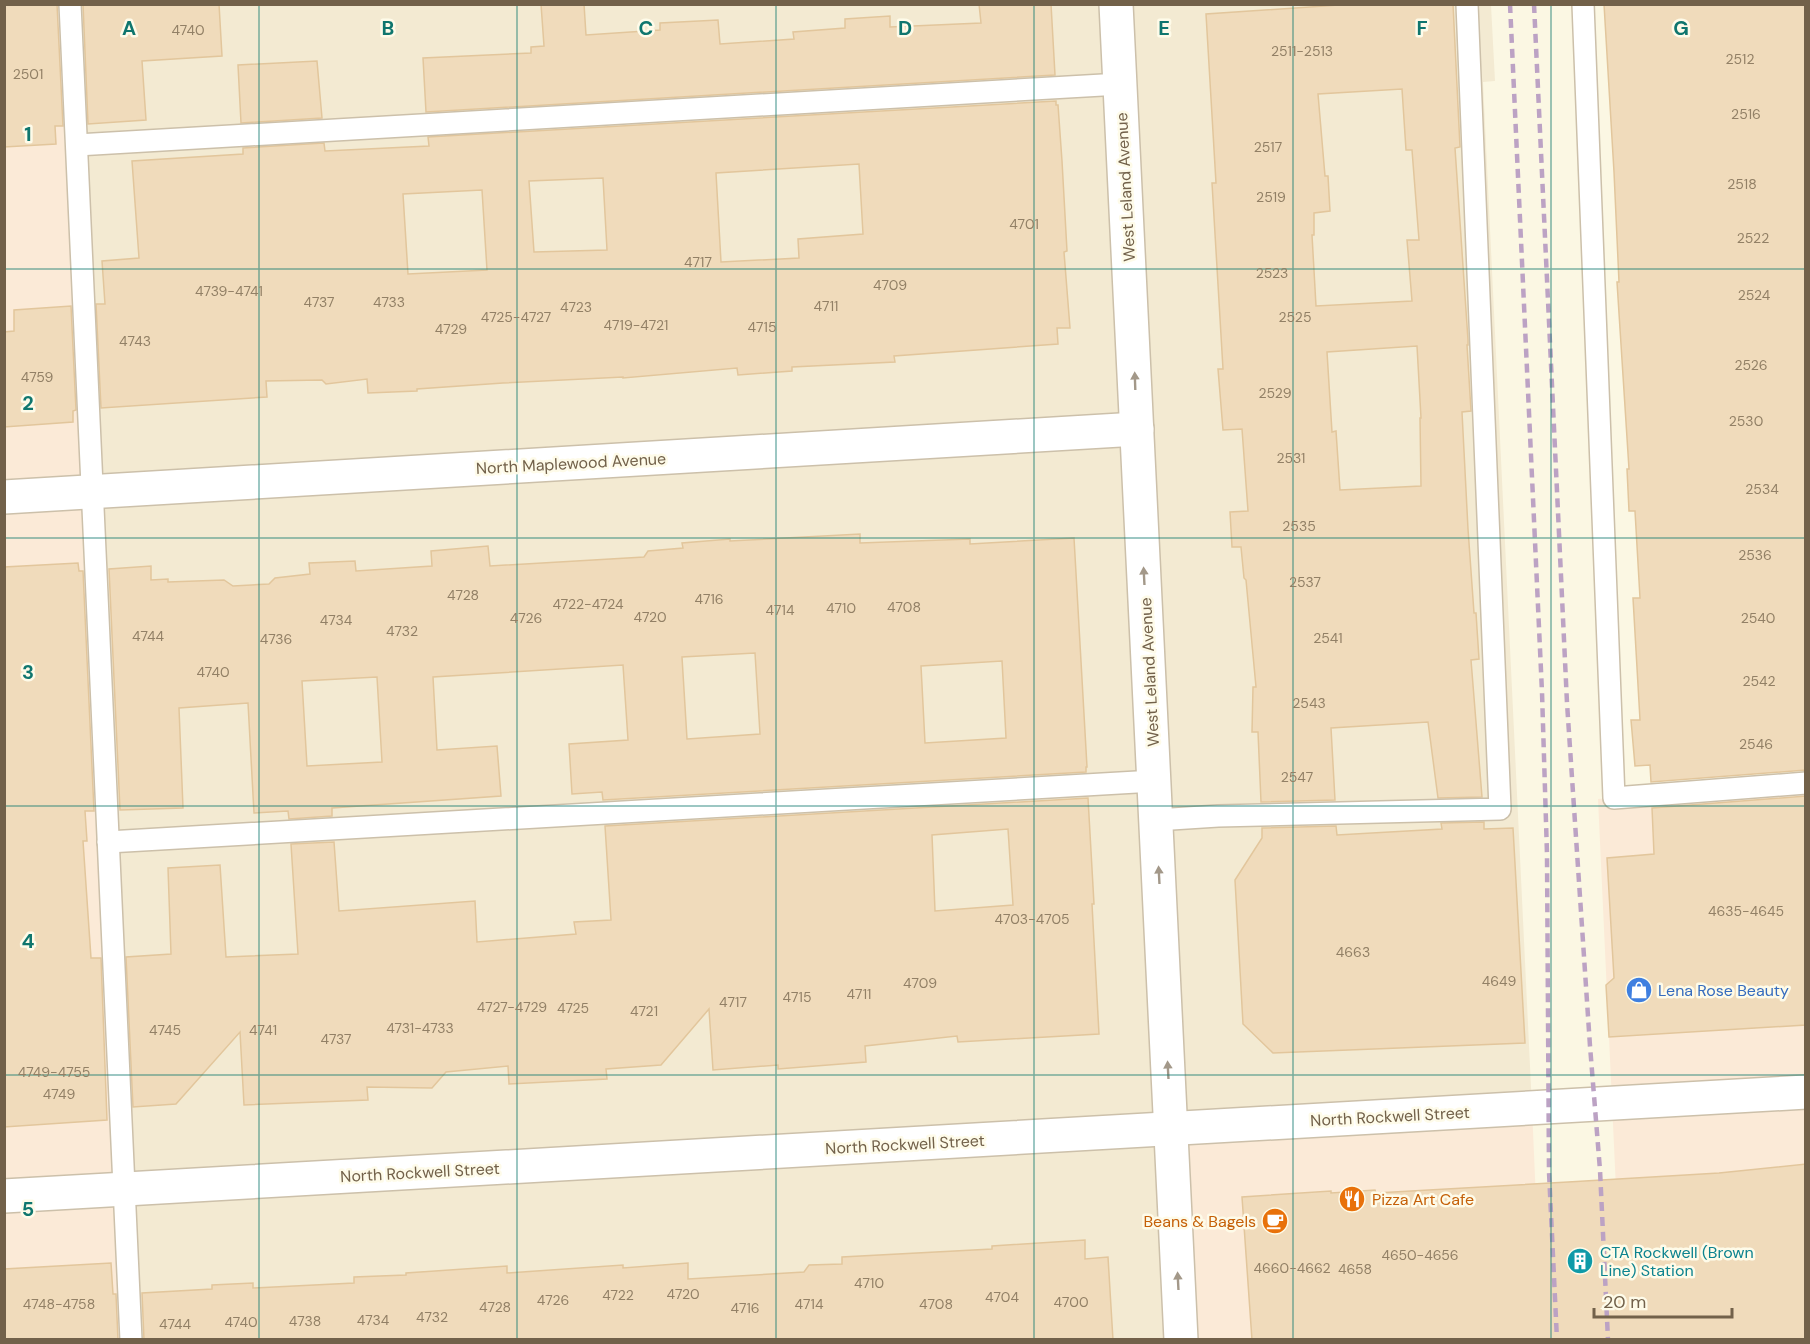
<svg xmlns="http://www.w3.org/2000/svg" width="1810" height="1344" font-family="'DM Sans',sans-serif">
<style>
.residential{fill:#f3ead2}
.commercial{fill:#fbead7}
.building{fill:#f0dbbb;stroke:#e2c69c;stroke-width:1.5;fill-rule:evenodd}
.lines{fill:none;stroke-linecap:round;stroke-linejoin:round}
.lane-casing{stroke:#ccc0aa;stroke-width:24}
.street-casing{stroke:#ccc0aa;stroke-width:36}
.lane{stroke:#fff;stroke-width:21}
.street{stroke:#fff;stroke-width:33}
.rail{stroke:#bca2c4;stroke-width:4.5;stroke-dasharray:9 6;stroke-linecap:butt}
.oneway{fill:#a39889}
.grid{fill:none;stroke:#0f766e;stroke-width:1.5;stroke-opacity:0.55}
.labels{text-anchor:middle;stroke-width:5;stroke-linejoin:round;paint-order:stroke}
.number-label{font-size:14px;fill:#928066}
.street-label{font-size:16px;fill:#72614a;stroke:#fefbe9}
.shop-label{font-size:16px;fill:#366cbe;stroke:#fefbe9;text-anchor:start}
.food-label{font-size:16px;fill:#c56008;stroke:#fefbe9;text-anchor:start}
.culture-label{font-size:16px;fill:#0d838f;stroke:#fefbe9;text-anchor:start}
.grid-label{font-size:20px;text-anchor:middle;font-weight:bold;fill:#0f766e;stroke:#fefbe9;stroke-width:5;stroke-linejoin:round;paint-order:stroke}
</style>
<rect width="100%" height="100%" fill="#fbf7e3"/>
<polygon class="residential" points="64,5 1491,5 1495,81 1483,82 1532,1108 1183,1339 124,1339"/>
<g class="commercial">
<polygon points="64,4 124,1339 5,1340 4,5"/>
<polygon points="1805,786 1805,1339 1618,1232 1598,799"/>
<polygon points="1532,1108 1542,1339 1183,1339 1175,1127"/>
</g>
<g class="building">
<polygon points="4,4 57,4 63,126 55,126 56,144 4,147"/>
<polygon points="83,4 219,4 222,56 142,61 146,120 88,124"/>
<polygon points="541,4 584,4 586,35 660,30 660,23 718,20 720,44 794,39 793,32 845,28 845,19 890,16 890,27 981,23 979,4 1051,4 1055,75 426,112 423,58 531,53 531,47 544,46"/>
<path d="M 1353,4 L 1453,4 L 1460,147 L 1455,148 L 1468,340 L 1468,345 L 1467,345 L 1471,411 L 1462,412 L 1468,529 L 1474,613 L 1476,613 L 1479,659 L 1471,660 L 1482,797 L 1438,798 L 1428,722 L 1331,728 L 1335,800 L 1261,802 L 1258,732 L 1252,732 L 1253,687 L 1256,687 L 1246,580 L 1244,578 L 1241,547 L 1232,547 L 1230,512 L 1248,511 L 1242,429 L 1223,430 L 1218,369 L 1223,369 L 1212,183 L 1216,183 L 1206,14 ZM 1402,89 L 1406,150 L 1412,150 L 1419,240 L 1407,240 L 1412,301 L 1316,306 L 1312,235 L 1314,235 L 1314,213 L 1330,211 L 1328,176 L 1325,176 L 1318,94 ZM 1417,346 L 1421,418 L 1420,418 L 1421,486 L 1340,490 L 1336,431 L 1332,432 L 1327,352 Z"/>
<polygon points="1604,4 1806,4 1806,770 1651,782 1650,765 1635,766 1631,720 1640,720 1633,598 1640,598 1635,511 1629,511 1627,469 1629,469 1617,282 1619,282 1614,172"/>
<polygon points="317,61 322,118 241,123 238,65"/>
<path d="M 1056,101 L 1056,105 L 1058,105 L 1062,161 L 1067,251 L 1064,252 L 1070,328 L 1057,328 L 1058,344 L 894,356 L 895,362 L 792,367 L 792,371 L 738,375 L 737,368 L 623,378 L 623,377 L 503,383 L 417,389 L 417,391 L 368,393 L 367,379 L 326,384 L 322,380 L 266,381 L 267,397 L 101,408 L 96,304 L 105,304 L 102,261 L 139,258 L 132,161 L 243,154 L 243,148 L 324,143 L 325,151 L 429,146 L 428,137 ZM 859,164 L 863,234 L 798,239 L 799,258 L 721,262 L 716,173 ZM 603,178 L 607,250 L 534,252 L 529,181 ZM 482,190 L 487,270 L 408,274 L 403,194 Z"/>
<polygon points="71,306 76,410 73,411 73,422 4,427 4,332 14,331 14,310"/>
<path d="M 860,534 L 860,543 L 970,539 L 970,544 L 1074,538 L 1087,767 L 1086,767 L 1086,772 L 603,800 L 602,792 L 572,794 L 569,744 L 628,740 L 623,665 L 433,677 L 437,750 L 497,746 L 501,796 L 332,808 L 332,816 L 289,819 L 288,811 L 254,813 L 248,703 L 179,708 L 183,808 L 120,810 L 109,569 L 151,566 L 151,580 L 168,579 L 168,582 L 224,580 L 233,586 L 269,584 L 275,578 L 310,574 L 309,563 L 355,561 L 356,571 L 432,566 L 431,551 L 488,546 L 490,566 L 644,557 L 648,551 L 683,548 L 682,543 L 730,539 L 730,541 ZM 755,653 L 760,734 L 687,739 L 682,657 ZM 1002,661 L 1006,738 L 925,743 L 921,666 ZM 377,677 L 382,762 L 307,766 L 302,681 Z"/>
<polygon points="78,563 79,571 83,571 94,811 85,811 87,841 83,841 91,958 101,958 107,1120 4,1127 4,567"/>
<polygon points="1806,796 1806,1025 1609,1037 1606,985 1614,978 1607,858 1654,854 1652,808"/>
<path d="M 1088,798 L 1094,904 L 1092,904 L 1099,1034 L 958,1042 L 957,1036 L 865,1046 L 866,1062 L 778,1069 L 778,1065 L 713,1070 L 709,1009 L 661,1065 L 606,1069 L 607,1079 L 509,1084 L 508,1066 L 446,1072 L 432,1088 L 367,1087 L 368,1100 L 244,1105 L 240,1032 L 176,1104 L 133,1107 L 126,957 L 171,954 L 168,868 L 220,865 L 226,957 L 298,954 L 291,844 L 334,842 L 339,911 L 475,901 L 477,942 L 576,934 L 574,922 L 611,920 L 605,826 ZM 1008,829 L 1013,905 L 935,911 L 932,835 Z"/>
<polygon points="1484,822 1484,829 1513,828 1525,1043 1273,1053 1243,1024 1235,880 1262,838 1262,828 1336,826 1337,835 1442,829 1441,823"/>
<polygon points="1806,1164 1806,1340 1252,1340 1242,1197 1331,1191 1331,1193 1375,1190 1376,1193 1568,1182 1719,1173"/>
<polygon points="1085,1240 1085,1259 1108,1257 1113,1340 144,1340 142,1293 212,1289 212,1285 253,1283 253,1288 354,1283 354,1277 406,1275 406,1273 507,1266 507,1273 623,1265 623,1268 688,1263 688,1279 804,1272 809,1265 842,1264 842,1257 992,1249 992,1246"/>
<polygon points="111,1263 113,1294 116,1294 118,1340 4,1340 4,1269"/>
</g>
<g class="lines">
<defs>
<g id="lane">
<polyline points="70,4 131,1340"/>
<polyline points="1583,4 1614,798 1806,783"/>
<polyline points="77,145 1120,84"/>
<polyline points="1156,820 1218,816 1500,809 1467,4"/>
<polyline points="108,842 1154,781"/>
</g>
<g id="street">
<polyline points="1116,4 1181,1340"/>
<polyline points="4,497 1137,429"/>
<polyline points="4,1196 1806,1092"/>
</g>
</defs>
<use href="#lane" class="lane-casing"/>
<use href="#street" class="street-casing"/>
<use href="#lane" class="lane"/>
<use href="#street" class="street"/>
<g class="rail">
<polyline points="1510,4 1542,692 1547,854 1549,1172 1557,1340"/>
<polyline points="1534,4 1567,703 1590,1046 1600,1170 1608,1340"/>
</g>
</g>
<defs><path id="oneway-solid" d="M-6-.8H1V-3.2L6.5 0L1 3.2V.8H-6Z" transform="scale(1.5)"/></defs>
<g class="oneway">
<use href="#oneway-solid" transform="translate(1135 381) rotate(-92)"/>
<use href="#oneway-solid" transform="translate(1144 576) rotate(-93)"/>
<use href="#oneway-solid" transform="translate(1159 875) rotate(-93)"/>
<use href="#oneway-solid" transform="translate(1168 1070) rotate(-93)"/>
<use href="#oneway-solid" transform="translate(1178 1281) rotate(-93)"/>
</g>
<path class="grid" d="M 259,4 L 259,1340M 517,4 L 517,1340M 776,4 L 776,1340M 1034,4 L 1034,1340M 1293,4 L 1293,1340M 1551,4 L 1551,1340M 4,269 L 1806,269M 4,538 L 1806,538M 4,806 L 1806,806M 4,1075 L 1806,1075"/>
<defs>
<symbol id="shop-disc" viewBox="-11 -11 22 22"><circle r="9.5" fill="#3f7fe0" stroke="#fefbe9"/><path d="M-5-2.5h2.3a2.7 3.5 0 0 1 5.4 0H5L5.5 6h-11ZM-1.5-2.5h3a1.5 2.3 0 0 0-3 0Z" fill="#fff"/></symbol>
<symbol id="restaurant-disc" viewBox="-11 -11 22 22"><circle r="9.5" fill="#e8710a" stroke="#fefbe9"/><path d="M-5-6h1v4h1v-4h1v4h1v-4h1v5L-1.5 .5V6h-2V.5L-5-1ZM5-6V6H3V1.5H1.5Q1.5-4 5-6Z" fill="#fff"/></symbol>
<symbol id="cafe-disc" viewBox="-11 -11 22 22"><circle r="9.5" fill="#e8710a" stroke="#fefbe9"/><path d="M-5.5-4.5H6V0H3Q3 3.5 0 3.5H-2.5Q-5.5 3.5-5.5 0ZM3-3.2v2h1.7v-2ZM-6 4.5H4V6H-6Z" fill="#fff"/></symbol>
<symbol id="building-disc" viewBox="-11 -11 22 22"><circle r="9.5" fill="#0f9aa8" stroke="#fefbe9"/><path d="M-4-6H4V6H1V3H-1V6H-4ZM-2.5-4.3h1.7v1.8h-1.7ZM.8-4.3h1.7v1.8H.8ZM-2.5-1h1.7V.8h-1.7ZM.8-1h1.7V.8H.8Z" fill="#fff"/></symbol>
</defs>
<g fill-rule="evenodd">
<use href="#shop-disc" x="1624" y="975" width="30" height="30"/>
<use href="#restaurant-disc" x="1337" y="1184" width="30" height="30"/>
<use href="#cafe-disc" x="1260" y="1206" width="30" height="30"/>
<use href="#building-disc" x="1565" y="1246" width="30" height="30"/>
</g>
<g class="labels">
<g class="number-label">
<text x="188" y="35">4740</text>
<text x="1302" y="56">2511-2513</text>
<text x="1740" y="64">2512</text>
<text x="28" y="79">2501</text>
<text x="1746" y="119">2516</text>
<text x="1268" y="152">2517</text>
<text x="1742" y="189">2518</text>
<text x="1271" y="202">2519</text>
<text x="1024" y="229">4701</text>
<text x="1753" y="243">2522</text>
<text x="698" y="267">4717</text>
<text x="1272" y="278">2523</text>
<text x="890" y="290">4709</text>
<text x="229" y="296">4739-4741</text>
<text x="1754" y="300">2524</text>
<text x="319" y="307">4737</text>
<text x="389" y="307">4733</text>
<text x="826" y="311">4711</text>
<text x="576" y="312">4723</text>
<text x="516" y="322">4725-4727</text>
<text x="1295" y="322">2525</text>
<text x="636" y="330">4719-4721</text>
<text x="762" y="332">4715</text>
<text x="451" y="334">4729</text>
<text x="135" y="346">4743</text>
<text x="1751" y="370">2526</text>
<text x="37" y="382">4759</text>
<text x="1275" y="398">2529</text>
<text x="1746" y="426">2530</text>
<text x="1291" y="463">2531</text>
<text x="1762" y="494">2534</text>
<text x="1299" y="531">2535</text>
<text x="1755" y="560">2536</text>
<text x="1305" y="587">2537</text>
<text x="463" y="600">4728</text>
<text x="709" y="604">4716</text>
<text x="588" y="609">4722-4724</text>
<text x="904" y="612">4708</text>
<text x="841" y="613">4710</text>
<text x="780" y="615">4714</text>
<text x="650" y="622">4720</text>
<text x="526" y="623">4726</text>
<text x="1758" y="623">2540</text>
<text x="336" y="625">4734</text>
<text x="402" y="636">4732</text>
<text x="148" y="641">4744</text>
<text x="1328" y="643">2541</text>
<text x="276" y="644">4736</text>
<text x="213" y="677">4740</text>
<text x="1759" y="686">2542</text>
<text x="1309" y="708">2543</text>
<text x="1756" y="749">2546</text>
<text x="1297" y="782">2547</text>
<text x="1746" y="916">4635-4645</text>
<text x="1032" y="924">4703-4705</text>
<text x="1353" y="957">4663</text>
<text x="1499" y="986">4649</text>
<text x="920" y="988">4709</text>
<text x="859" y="999">4711</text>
<text x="797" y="1002">4715</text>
<text x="733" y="1007">4717</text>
<text x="512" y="1012">4727-4729</text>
<text x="573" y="1013">4725</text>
<text x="644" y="1016">4721</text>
<text x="420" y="1033">4731-4733</text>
<text x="165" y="1035">4745</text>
<text x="263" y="1035">4741</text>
<text x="336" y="1044">4737</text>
<text x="54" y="1077">4749-4755</text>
<text x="59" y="1099">4749</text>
<text x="1420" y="1260">4650-4656</text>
<text x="1292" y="1273">4660-4662</text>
<text x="1355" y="1274">4658</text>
<text x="869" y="1288">4710</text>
<text x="683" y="1299">4720</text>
<text x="618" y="1300">4722</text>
<text x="1002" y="1302">4704</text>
<text x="553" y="1305">4726</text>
<text x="1071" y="1307">4700</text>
<text x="59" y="1309">4748-4758</text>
<text x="809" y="1309">4714</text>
<text x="936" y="1309">4708</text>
<text x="495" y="1312">4728</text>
<text x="745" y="1313">4716</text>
<text x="432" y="1322">4732</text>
<text x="373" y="1325">4734</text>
<text x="305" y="1326">4738</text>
<text x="241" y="1327">4740</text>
<text x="175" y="1329">4744</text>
</g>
<g class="street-label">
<text transform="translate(1125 187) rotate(-93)" y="6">West Leland Avenue</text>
<text transform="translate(571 463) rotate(-3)" y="6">North Maplewood Avenue</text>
<text transform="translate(1149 672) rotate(-93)" y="6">West Leland Avenue</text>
<text transform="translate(1390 1116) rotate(-3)" y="6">North Rockwell Street</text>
<text transform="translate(905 1144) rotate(-3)" y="6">North Rockwell Street</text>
<text transform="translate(420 1172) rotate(-3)" y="6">North Rockwell Street</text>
</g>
<g class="shop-label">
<text x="1658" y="996">Lena Rose Beauty</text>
</g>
<g class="food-label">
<text x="1372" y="1205">Pizza Art Cafe</text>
<text x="1256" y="1227" text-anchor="end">Beans &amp; Bagels</text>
</g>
<g class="culture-label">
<text x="1600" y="1258">CTA Rockwell (Brown<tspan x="1600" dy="18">Line) Station</tspan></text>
</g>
</g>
<g class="grid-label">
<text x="129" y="35">A</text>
<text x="388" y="35">B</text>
<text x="646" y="35">C</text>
<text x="905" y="35">D</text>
<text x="1164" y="35">E</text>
<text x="1422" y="35">F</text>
<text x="1681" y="35">G</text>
<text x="28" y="141">1</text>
<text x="28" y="410">2</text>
<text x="28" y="679">3</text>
<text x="28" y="948">4</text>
<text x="28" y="1216">5</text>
</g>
<rect width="1810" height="1344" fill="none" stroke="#72614a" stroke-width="12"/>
<path d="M1594 1308v9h138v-9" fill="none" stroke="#72614a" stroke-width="3"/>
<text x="1603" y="1308" font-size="18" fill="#72614a" stroke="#fefbe9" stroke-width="4.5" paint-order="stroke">20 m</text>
</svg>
